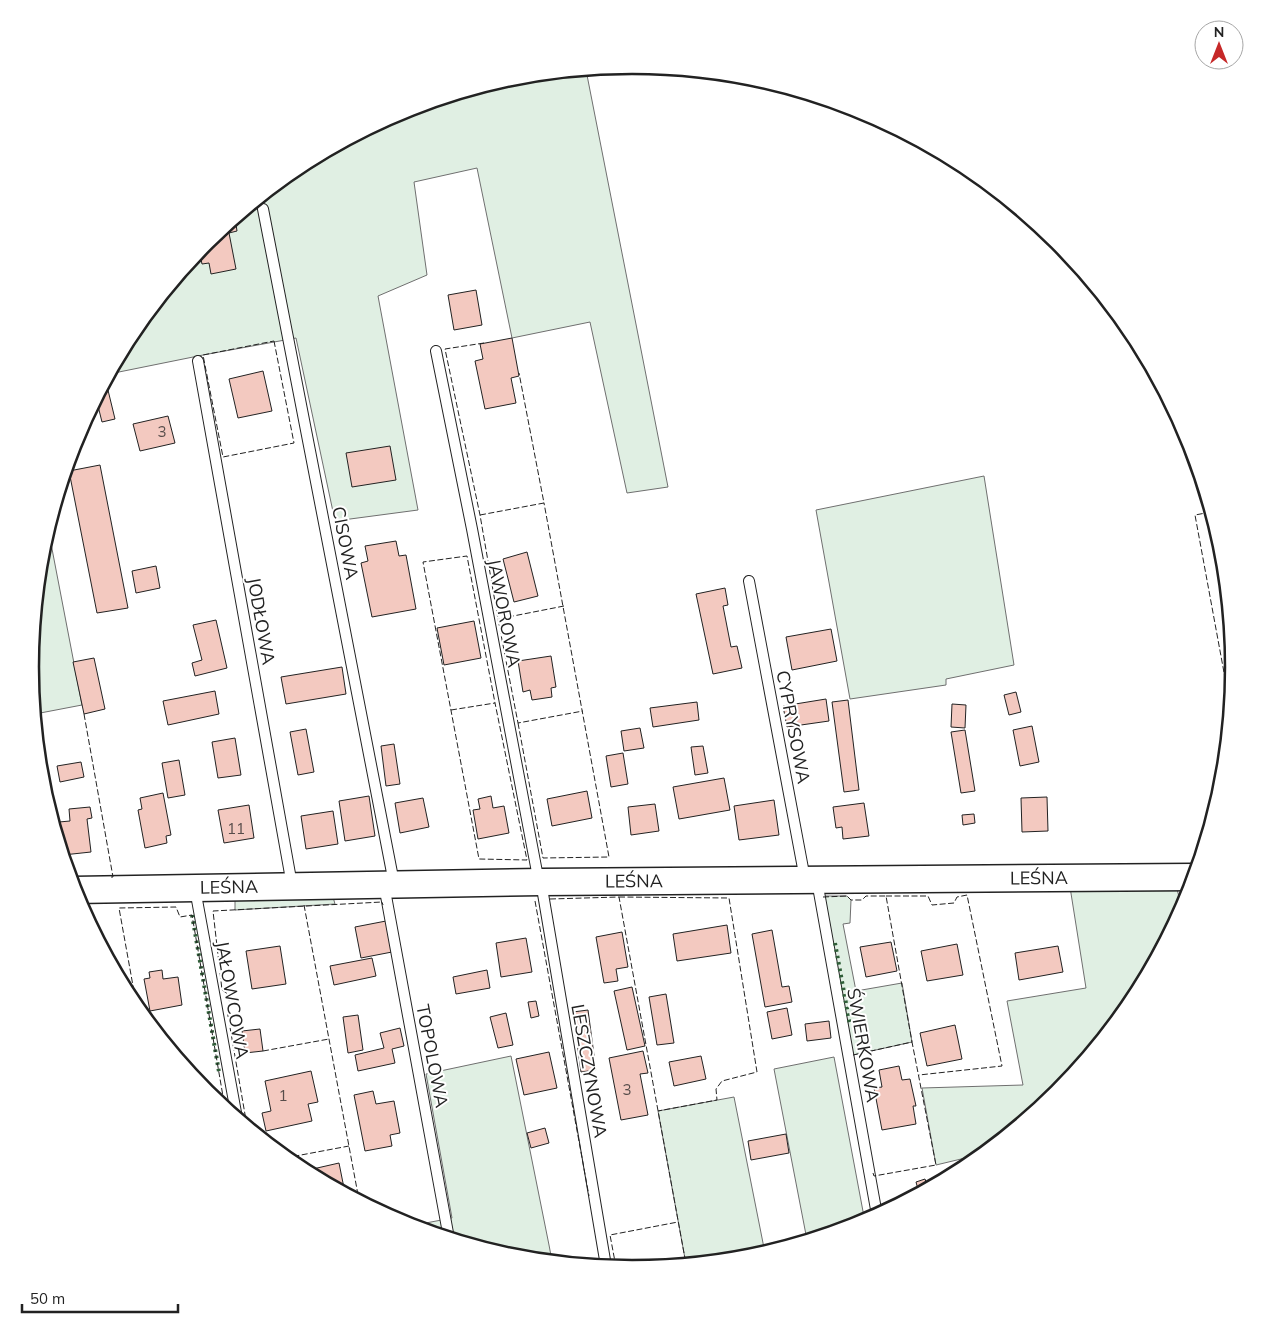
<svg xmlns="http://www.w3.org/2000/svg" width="1264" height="1334" font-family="Mulish,sans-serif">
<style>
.green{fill:#e0efe3;stroke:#6f6f6f}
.building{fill:#f3c9c0;stroke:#222}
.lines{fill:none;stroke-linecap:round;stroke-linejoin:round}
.lane-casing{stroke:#222;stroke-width:12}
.secondary-casing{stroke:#222;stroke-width:29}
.lane{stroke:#fff;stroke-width:10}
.secondary{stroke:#fff;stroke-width:26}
.hedge{stroke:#2f5e38;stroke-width:4;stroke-dasharray:2.5 4;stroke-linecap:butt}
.fence{stroke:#222;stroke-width:1;stroke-dasharray:6 2.5;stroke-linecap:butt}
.labels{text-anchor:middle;stroke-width:4;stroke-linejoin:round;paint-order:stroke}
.number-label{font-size:15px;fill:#564c4a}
.street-label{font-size:18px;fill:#222;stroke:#fff}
.rim{fill:none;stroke:#222;stroke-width:2.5}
</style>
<rect width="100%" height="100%" fill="#fff"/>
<g class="green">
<polygon points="586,70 668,487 627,493 590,322 512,338 477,168 414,182 427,275 378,296 418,510 335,521 296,338 203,355 109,374 132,332 207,241 298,166 402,111 515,77"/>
<polygon points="984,476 1014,665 946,679 946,685 850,699 816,510"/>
<polygon points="48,528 82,705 35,714 30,667 42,549"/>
<polygon points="1070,887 1177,889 1182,909 1132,1002 1057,1093 982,1154 936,1165 922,1088 1023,1085 1007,1001 1086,988"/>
<polygon points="823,896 847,896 851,900 850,923 843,924 856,991 902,983 912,1042 853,1055"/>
<polygon points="333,897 335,904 235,910 235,899"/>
<polygon points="511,1056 549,1245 552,1261 514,1257 410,1226 452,1218 426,1074"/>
<polygon points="834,1057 865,1222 807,1240 774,1069"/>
<polygon points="734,1097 765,1253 749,1257 686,1264 658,1111"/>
</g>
<g class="building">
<polygon points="235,218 237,231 229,233 236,269 211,274 209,263 202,264 199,250 207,241"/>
<polygon points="476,290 482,325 454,330 448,295"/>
<polygon points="512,338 519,376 511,378 516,403 485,409 475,361 483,359 480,344"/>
<polygon points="263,371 272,411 238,418 229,379"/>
<polygon points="107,386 115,419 102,422 96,398 102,387"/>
<polygon points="168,416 175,443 140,451 133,424"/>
<polygon points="390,446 396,480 352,487 346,453"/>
<polygon points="100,465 128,608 97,613 69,471"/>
<polygon points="396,541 399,556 406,555 416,609 372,617 361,563 368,561 365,546"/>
<polygon points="527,552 538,596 514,602 503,559"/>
<polygon points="156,566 160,588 136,593 132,571"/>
<polygon points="725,588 728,605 723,606 731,647 737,646 742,668 713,674 696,594"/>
<polygon points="216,620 227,668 195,676 192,663 202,660 193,625"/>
<polygon points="474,621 481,658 444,665 437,628"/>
<polygon points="831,629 837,661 792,670 786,637"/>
<polygon points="551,656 556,687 551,688 552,697 532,700 530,690 523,692 518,661"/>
<polygon points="94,658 105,709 84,714 73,662"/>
<polygon points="342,667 346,694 286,704 281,677"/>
<polygon points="215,691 219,714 168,725 163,701"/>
<polygon points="1016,692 1021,712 1009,715 1004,695"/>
<polygon points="826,699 829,721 787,727 783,706"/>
<polygon points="848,700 859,790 844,792 832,702"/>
<polygon points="697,702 699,720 653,727 650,708"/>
<polygon points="952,704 966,705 965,728 951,727"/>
<polygon points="1032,726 1039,762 1020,766 1013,730"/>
<polygon points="640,728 644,748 624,751 621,731"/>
<polygon points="306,729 314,772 298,775 290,732"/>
<polygon points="965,730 975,791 961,793 951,732"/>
<polygon points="235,738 241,775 218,778 212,742"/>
<polygon points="394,744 400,784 386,786 381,746"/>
<polygon points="703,746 708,773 695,775 691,747"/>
<polygon points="623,753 628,784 611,787 606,756"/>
<polygon points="179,760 185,795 168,798 162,763"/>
<polygon points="81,762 84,777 60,782 57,766"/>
<polygon points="724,778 730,810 679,819 673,787"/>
<polygon points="587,791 592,818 552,826 547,799"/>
<polygon points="163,793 171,835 166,836 167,843 145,848 138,810 142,809 140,798"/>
<polygon points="369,796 375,836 345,841 339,801"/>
<polygon points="491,796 493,808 504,806 509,833 478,839 473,810 480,809 478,799"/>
<polygon points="1047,797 1048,831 1022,832 1021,798"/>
<polygon points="423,798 429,827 400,833 395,803"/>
<polygon points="774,800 779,835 739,840 734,806"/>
<polygon points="864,803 869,836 843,839 842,827 836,828 833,807"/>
<polygon points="655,804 659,831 631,835 628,807"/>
<polygon points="249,805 254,838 224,843 218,810"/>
<polygon points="90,807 92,818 87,819 91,852 63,855 59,822 70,821 69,809"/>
<polygon points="333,811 338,844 306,849 301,816"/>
<polygon points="974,814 975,823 963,825 962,815"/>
<polygon points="386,921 392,952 361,958 355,927"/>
<polygon points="727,925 731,953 677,961 673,934"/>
<polygon points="772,930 782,987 789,986 792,1002 765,1007 752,934"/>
<polygon points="622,932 628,967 616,969 618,981 604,983 596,937"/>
<polygon points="526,938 532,972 501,977 496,943"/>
<polygon points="891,942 897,971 866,977 860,947"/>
<polygon points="957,944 963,975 927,981 921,951"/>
<polygon points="280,946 286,984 252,989 246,951"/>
<polygon points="1058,946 1063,972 1019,980 1015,953"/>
<polygon points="372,958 376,976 334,985 330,966"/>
<polygon points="162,970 163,979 178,977 182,1005 150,1011 144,979 150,978 149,972"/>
<polygon points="487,970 490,988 456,994 453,977"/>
<polygon points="632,987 645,1046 627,1050 614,991"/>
<polygon points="666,994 674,1043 657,1045 649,997"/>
<polygon points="536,1001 539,1016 531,1018 528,1002"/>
<polygon points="787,1008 792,1035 772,1039 767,1012"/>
<polygon points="588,1010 596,1070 581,1072 573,1012"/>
<polygon points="506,1013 513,1045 498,1048 490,1017"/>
<polygon points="358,1015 363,1050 348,1053 343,1017"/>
<polygon points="829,1021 831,1038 807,1041 805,1024"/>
<polygon points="955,1025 962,1059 927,1066 920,1033"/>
<polygon points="400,1028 404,1046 392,1049 395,1063 358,1071 355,1055 384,1048 380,1033"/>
<polygon points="260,1029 263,1051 245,1053 242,1031"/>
<polygon points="643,1051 648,1073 640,1074 648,1115 621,1120 609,1058"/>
<polygon points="549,1052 557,1088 524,1095 516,1059"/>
<polygon points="701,1056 706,1079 674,1086 669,1062"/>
<polygon points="899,1066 902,1080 910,1079 916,1106 913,1106 916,1124 882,1130 874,1088 882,1087 879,1070"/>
<polygon points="311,1071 318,1102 308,1104 312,1121 266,1131 262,1113 271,1111 265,1081"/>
<polygon points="373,1091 376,1104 394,1101 400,1133 390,1135 392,1146 365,1151 354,1095"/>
<polygon points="545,1128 549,1143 531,1148 527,1133"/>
<polygon points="786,1134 789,1153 751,1160 748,1141"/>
<polygon points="339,1163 345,1193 304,1171"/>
<polygon points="925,1179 928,1188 919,1193 916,1182"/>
</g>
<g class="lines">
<defs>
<g id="lane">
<polyline points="263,209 394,883"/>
<polyline points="436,351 472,529 537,872 541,882 606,1266"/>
<polyline points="198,361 292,885"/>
<polyline points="749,581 805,879"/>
<polyline points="817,881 877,1215"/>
<polyline points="384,885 448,1233"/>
<polyline points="195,889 237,1118"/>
</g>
<g id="secondary">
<path id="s1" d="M 74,890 L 541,882 L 1194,877"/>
</g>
</defs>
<use href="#lane" class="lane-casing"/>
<use href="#secondary" class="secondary-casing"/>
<use href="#lane" class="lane"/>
<use href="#secondary" class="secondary"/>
<g class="hedge">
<polyline points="192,915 219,1072"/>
<polyline points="835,943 850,1025"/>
</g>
<g class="fence">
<polygon points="274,341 294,443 223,457 203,355"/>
<polyline points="484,343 445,349 480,515 498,619"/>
<polyline points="1211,512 1195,515 1230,705"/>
<polyline points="480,515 544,503 519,373"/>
<polyline points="564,606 498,619 518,723 583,711"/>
<polyline points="451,710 495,703 527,860 479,859 423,562 467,556 495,703"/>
<polyline points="84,714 113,877 110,877"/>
<polyline points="518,723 543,858 609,857 544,503"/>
<polyline points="886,896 928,896 932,905 954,903 957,897 967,895 1002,1066 919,1075"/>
<polyline points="619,897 729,898 757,1072 722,1081 716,1089 717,1100 658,1111"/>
<polyline points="823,897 847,896 851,900 862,900 866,896 886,896 912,1042"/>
<polyline points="550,899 619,897 686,1264"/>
<polyline points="535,901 589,1196"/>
<polyline points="304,905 359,1200"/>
<polyline points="137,1008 119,908 176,907 180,917 192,915 225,1108"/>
<polyline points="263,1051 329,1039"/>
<polyline points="853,1055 912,1042 936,1165 874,1176 873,1173"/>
<polyline points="247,1126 227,1010 230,1005 228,994 222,990 213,911 382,902 383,905"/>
<polyline points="285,1158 349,1146"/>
<polyline points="616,1267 610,1235 678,1222"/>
</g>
</g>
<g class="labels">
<g class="number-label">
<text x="162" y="437">3</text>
<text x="236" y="834">11</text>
<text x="627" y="1095">3</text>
<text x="283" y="1101">1</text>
</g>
<g class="street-label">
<text transform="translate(345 543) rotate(79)" y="6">CISOWA</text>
<text transform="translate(504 613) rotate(79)" y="6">JAWOROWA</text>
<text transform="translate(261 621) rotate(80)" y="6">JODŁOWA</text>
<text transform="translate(793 727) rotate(79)" y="6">CYPRYSOWA</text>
<text dy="6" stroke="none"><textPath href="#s1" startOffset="965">LEŚNA</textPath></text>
<text dy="6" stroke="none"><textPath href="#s1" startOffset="560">LEŚNA</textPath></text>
<text dy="6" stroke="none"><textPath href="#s1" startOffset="155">LEŚNA</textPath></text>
<text transform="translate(232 1000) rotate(80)" y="6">JAŁOWCOWA</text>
<text transform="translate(863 1045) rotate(80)" y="6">ŚWIERKOWA</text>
<text transform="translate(432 1056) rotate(79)" y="6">TOPOLOWA</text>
<text transform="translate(589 1071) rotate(80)" y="6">LESZCZYNOWA</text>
</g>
</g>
<path d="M0 0H1264V1334H0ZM39 667a593 593 0 1 1 1186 0a593 593 0 1 1-1186 0Z" fill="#fff" fill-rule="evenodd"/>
<path class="rim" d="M39 667a593 593 0 1 1 1186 0a593 593 0 1 1-1186 0Z"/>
<g transform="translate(1219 45)"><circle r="24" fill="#ffffff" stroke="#a7a7a7"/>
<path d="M0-4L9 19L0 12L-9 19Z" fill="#c62828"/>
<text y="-8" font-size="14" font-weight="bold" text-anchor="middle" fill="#222222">N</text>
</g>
<path d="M22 1304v8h156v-8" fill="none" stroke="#222222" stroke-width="2.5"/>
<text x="30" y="1304" font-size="15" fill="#222222" stroke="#ffffff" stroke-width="4" paint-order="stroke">50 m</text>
</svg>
